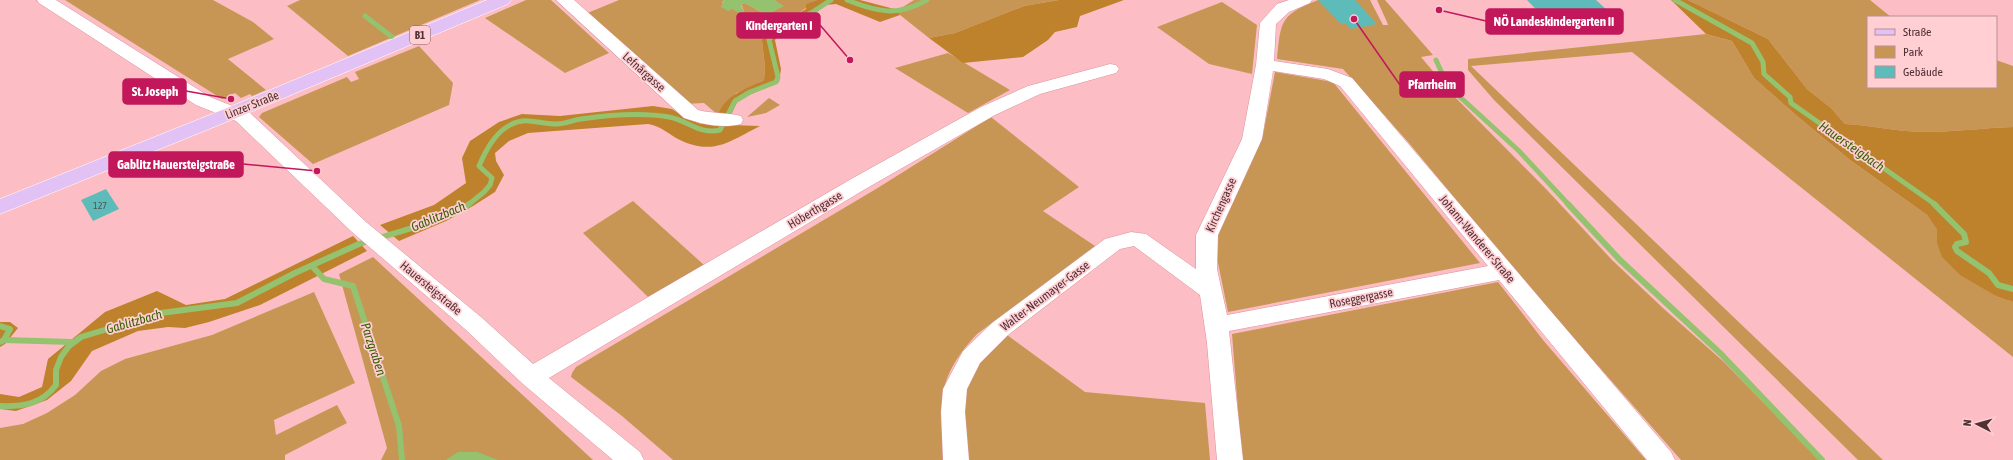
<svg xmlns="http://www.w3.org/2000/svg" width="2013" height="460" font-family="'Asap Condensed',sans-serif">
<style>
.green{fill:#c89654}
.forest{fill:#bd822b}
.water{fill:#94c26e}
.lines{fill:none;stroke-linecap:round;stroke-linejoin:round}
.stream-far1{stroke:#94c26e;stroke-width:5}
.stream{stroke:#94c26e;stroke-width:6}
.building{fill:#5dbcb9}
.minor-casing{stroke:#db9199;stroke-width:1}
.major-casing{stroke:#fff;stroke-width:1}
.minor{fill:#fff;fill-rule:evenodd}
.major{fill:#e2c2f5;fill-rule:evenodd}
.labels{text-anchor:middle;stroke-width:3.5;stroke-linejoin:round;paint-order:stroke}
.number-label{font-size:10px;fill:#525355}
.shield{fill:#ffcfd4;stroke:#846064;stroke-width:1}
.shield-label{font-size:11px;font-weight:bold;fill:#4f3034}
.street-label{font-size:12px;fill:#4f3034;stroke:#ffcfd4}
.water-label{font-size:13px;font-style:italic;fill:#396103;stroke:#ffcfd4}
.leader{fill:none;stroke:#c2185b;stroke-width:1.5}
.callout-dot{fill:#c2185b;stroke:#ffcfd4;stroke-width:1.5}
.callout{fill:#c2185b;stroke:#c2185b;stroke-width:1.5}
.callout-label{font-size:13px;text-anchor:middle;font-weight:bold;fill:#fff}
</style>
<rect width="100%" height="100%" fill="#fcbec4"/>
<g class="green">
<polygon points="65,0 213,0 253,22 274,39 228,59 266,90 252,96 250,94 241,98 235,93 222,99"/>
<polygon points="300,0 480,0 348,56 287,6"/>
<polygon points="526,0 551,0 609,53 565,73 485,18"/>
<polygon points="619,0 724,0 722,3 740,13 744,11 741,4 745,3 766,15 783,6 774,0 817,0 807,4 806,8 796,15 787,17 761,32 765,67 764,80 736,93 718,115 704,103 685,104 585,14"/>
<polygon points="914,0 1059,0 1024,6 955,33 929,38 900,15 898,10"/>
<path d="M 1318,0 L 1370,0 L 1383,25 L 1388,25 L 1387,22 L 1377,0 L 1385,0 L 1433,55 L 1421,57 L 1452,94 L 1547,190 L 1612,260 L 1664,309 L 1724,362 L 1819,460 L 1681,460 L 1521,278 L 1409,143 L 1343,69 L 1277,59 C 1281,21 1280,15 1318,0 Z"/>
<path d="M 1688,0 L 1870,0 L 1891,17 L 1868,17 L 1868,87 L 1996,87 L 1996,60 L 2013,66 L 2013,127 C 1978,128 1941,134 1906,131 C 1886,129 1866,125 1845,124 L 1831,108 L 1807,89 L 1768,39 Z"/>
<polygon points="1222,2 1257,25 1252,74 1209,64 1157,27"/>
<polygon points="1706,34 1732,41 1754,78 1797,116 1850,160 1927,215 1937,230 1937,243 1998,297 2013,302 2013,357 1632,52 1471,66 1883,460 1858,460 1494,100 1468,70 1468,59"/>
<polygon points="419,46 453,83 449,105 313,164 259,117 262,113 347,77 351,82 359,79 355,72"/>
<polygon points="948,53 1010,90 968,113 895,68"/>
<polygon points="1275,72 1333,82 1480,263 1228,312 1214,243 1263,135"/>
<polygon points="769,98 780,105 766,113 747,117"/>
<path d="M 991,117 L 1079,187 L 1043,211 L 1095,246 L 977,334 C 961,351 944,374 943,398 C 942,419 946,440 947,460 L 673,460 L 622,416 L 571,377 L 572,373 L 576,367 L 876,189 Z"/>
<polygon points="633,201 704,265 648,297 583,233"/>
<polygon points="373,257 593,460 381,460 387,448 339,274"/>
<polygon points="1498,282 1543,340 1646,460 1242,460 1232,334"/>
<polygon points="314,292 355,383 274,420 276,435 337,405 347,423 285,455 285,460 0,460 0,428 23,424 47,413 75,395 101,371 125,359 212,335"/>
<polygon points="1003,332 1085,392 1205,403 1210,460 967,460 961,421 970,371"/>
</g>
<g class="forest">
<path d="M 817,0 L 860,0 L 898,10 L 900,15 L 880,22 L 836,4 L 825,5 L 809,18 L 784,30 L 775,40 L 781,69 L 779,82 L 738,100 L 731,115 L 718,115 C 725,95 745,89 764,80 L 765,67 L 761,32 L 787,17 L 796,15 L 806,9 L 806,4 Z"/>
<polygon points="1059,0 1124,0 1080,16 1077,27 1055,32 1048,40 1023,57 963,63 929,38 955,33 1024,6"/>
<path d="M 1671,0 L 1688,0 L 1768,39 L 1807,89 L 1831,108 L 1845,124 C 1866,125 1886,129 1906,131 C 1941,134 1978,128 2013,127 L 2013,302 L 1998,297 L 1960,275 L 1942,257 L 1937,243 L 1937,230 L 1927,215 L 1850,160 L 1797,116 L 1754,78 L 1732,41 L 1706,34 Z"/>
<path d="M 653,106 L 672,109 L 687,119 L 701,124 L 760,126 C 730,141 714,156 680,140 C 668,134 661,126 648,124 L 528,133 L 509,141 L 495,153 L 496,161 L 504,175 L 495,192 L 473,206 L 446,221 L 399,241 L 380,225 L 434,205 L 466,183 L 462,158 L 470,141 L 499,122 L 522,114 L 560,116 Z"/>
<polygon points="353,236 367,251 260,305 209,322 185,328 168,327 138,331 92,351 71,381 47,400 16,411 0,409 0,394 19,397 42,387 48,359 105,312 157,291 186,305 225,299"/>
<polygon points="0,322 10,322 18,328 5,344 0,347"/>
</g>
<g class="water">
<polygon points="724,0 774,0 784,6 766,15 745,3 741,4 741,6 744,11 740,13 732,9 728,11 721,7"/>
<polygon points="458,452 477,452 498,460 446,460"/>
</g>
<g class="lines">
<g class="stream-far1">
<path d="M 847,0 C 877,12 897,17 927,0"/>
<polyline points="1675,0 1752,43 1763,62 1764,74 1790,97 1791,103 1936,205"/>
<polyline points="365,16 392,37"/>
<polyline points="1436,60 1445,80 1459,96 1519,151 1569,205"/>
<path d="M 468,205 L 484,192 L 490,185 L 492,178 L 479,166 C 486,150 495,132 512,124 C 527,116 541,125 557,124 C 565,124 573,120 581,119 C 609,115 640,112 669,117 C 687,120 700,135 720,130 L 735,101 L 750,92 L 776,82 L 778,77 L 769,40 L 775,30 L 811,13 L 831,0"/>
</g>
<g class="stream">
<polyline points="1568,204 1620,260 1721,354 1822,460"/>
<polyline points="1934,204 1964,234 1966,242 1957,244 1955,247 1957,251 1989,273 1998,285 2013,289"/>
<polyline points="312,266 324,279 353,286 399,426 402,460"/>
<polyline points="0,326 10,329 4,340 0,342"/>
<polyline points="4,340 72,342"/>
<path d="M 0,406 C 23,407 42,404 56,385 L 56,370 L 61,357 L 69,346 L 81,337 L 161,313 L 237,303 L 295,273 L 359,244 L 422,225 L 464,208 L 469,204"/>
</g>
</g>
<g class="building">
<polygon points="1318,0 1355,0 1377,24 1351,29 1345,23 1341,24"/>
<polygon points="1527,0 1596,0 1620,22 1555,29"/>
<polygon points="106,189 119,209 93,221 81,200"/>
</g>
<g class="lines">
<defs>
<g id="minor">
<polygon points="37,0 56,0 210,97 250,113 366,222 481,317 533,364 853,178 981,107 1028,86 1110,64 1116,65 1119,69 1116,73 1040,94 995,115 867,188 549,378 640,452 644,460 613,460 523,384 465,329 352,232 236,121 196,105 39,3"/>
<path d="M 556,0 L 574,0 L 698,110 C 712,114 726,112 741,116 L 743,120 L 741,124 C 722,129 702,124 684,118 Z"/>
<path d="M 1289,0 L 1312,0 L 1310,3 L 1289,12 L 1276,24 L 1274,61 L 1328,69 L 1352,78 L 1671,452 L 1675,460 L 1647,460 L 1499,280 L 1229,331 L 1243,460 L 1217,460 L 1207,343 L 1200,295 L 1134,246 L 1120,249 L 1008,335 L 980,363 L 967,389 L 965,412 L 969,460 L 943,460 L 941,412 L 943,389 L 963,351 L 992,323 L 1105,239 L 1131,232 L 1146,234 L 1196,269 L 1196,235 L 1242,139 L 1256,65 L 1260,23 L 1277,4 ZM 1273,71 L 1324,79 L 1340,86 L 1488,266 L 1227,315 L 1217,269 L 1218,235 L 1262,139 Z"/>
</g>
<polygon id="major" points="487,0 511,0 508,4 241,116 0,214 0,199 227,108"/>
</defs>
<use href="#minor" class="minor-casing"/>
<use href="#major" class="major-casing"/>
<use href="#minor" class="minor"/>
<use href="#major" class="major"/>
</g>
<g class="labels">
<g class="number-label">
<text x="100" y="209">127</text>
</g>
<rect class="shield" x="410" y="26" width="20" height="18" rx="3"/>
<g class="shield-label">
<text x="420" y="39">B1</text>
</g>
<g class="street-label">
<text transform="translate(644 72) rotate(42)" y="4">Lefnärgasse</text>
<text transform="translate(252 105) rotate(-22)" y="4">Linzer Straße</text>
<text transform="translate(1221 205) rotate(-66)" y="4">Kirchengasse</text>
<text transform="translate(815 210) rotate(-31)" y="4">Höberthgasse</text>
<text transform="translate(1477 239) rotate(50)" y="4">Johann-Wanderer-Straße</text>
<text transform="translate(431 288) rotate(40)" y="4">Hauersteigstraße</text>
<text transform="translate(1045 296) rotate(-37)" y="4">Walter-Neumayer-Gasse</text>
<text transform="translate(1361 298) rotate(-11)" y="4">Roseggergasse</text>
</g>
<g class="water-label">
<text transform="translate(1852 146) rotate(35)" y="5">Hauersteigbach</text>
<text transform="translate(438 216) rotate(-23)" y="5">Gablitzbach</text>
<text transform="translate(134 321) rotate(-16)" y="5">Gablitzbach</text>
<text transform="translate(374 349) rotate(72)" y="5">Parzgraben</text>
</g>
</g>
<path class="leader" d="M1439 10L1486 21M850 60L820 25M1354 19L1400 85M231 99L186 91M317 171L243 164"/>
<g class="callout-dot">
<circle cx="1439" cy="10" r="4"/>
<circle cx="850" cy="60" r="4"/>
<circle cx="1354" cy="19" r="4"/>
<circle cx="231" cy="99" r="4"/>
<circle cx="317" cy="171" r="4"/>
</g>
<g class="callout">
<rect x="1486" y="9" width="137" height="25" rx="4"/>
<rect x="737" y="13" width="83" height="25" rx="4"/>
<rect x="1400" y="72" width="64" height="25" rx="4"/>
<rect x="123" y="79" width="63" height="25" rx="4"/>
<rect x="109" y="152" width="134" height="25" rx="4"/>
</g>
<g class="callout-label">
<text x="1554" y="26">NÖ Landeskindergarten II</text>
<text x="779" y="30">Kindergarten I</text>
<text x="1432" y="89">Pfarrheim</text>
<text x="155" y="96">St. Joseph</text>
<text x="176" y="169">Gablitz Hauersteigstraße</text>
</g>
<rect x="1867" y="16" width="130" height="72" fill="#ffcfd4" stroke="#b98f94"/>
<rect x="1875" y="29" width="20" height="6" fill="#e2c2f5" stroke="#b98f94"/>
<text x="1903" y="36" font-size="12" fill="#4f3034">Straße</text>
<rect x="1875" y="46" width="20" height="12" fill="#c89654" stroke="#b98f94"/>
<text x="1903" y="56" font-size="12" fill="#4f3034">Park</text>
<rect x="1875" y="66" width="20" height="12" fill="#5dbcb9" stroke="#b98f94"/>
<text x="1903" y="76" font-size="12" fill="#4f3034">Gebäude</text>
<g transform="translate(1977 424) rotate(276)" stroke="#ffcfd4" stroke-width="3" paint-order="stroke">
<path d="M0-3L7 15L0 10L-7 15Z" fill="#4f3034"/>
<text y="-6" font-size="11" font-weight="bold" text-anchor="middle" fill="#4f3034">N</text>
</g>
</svg>
